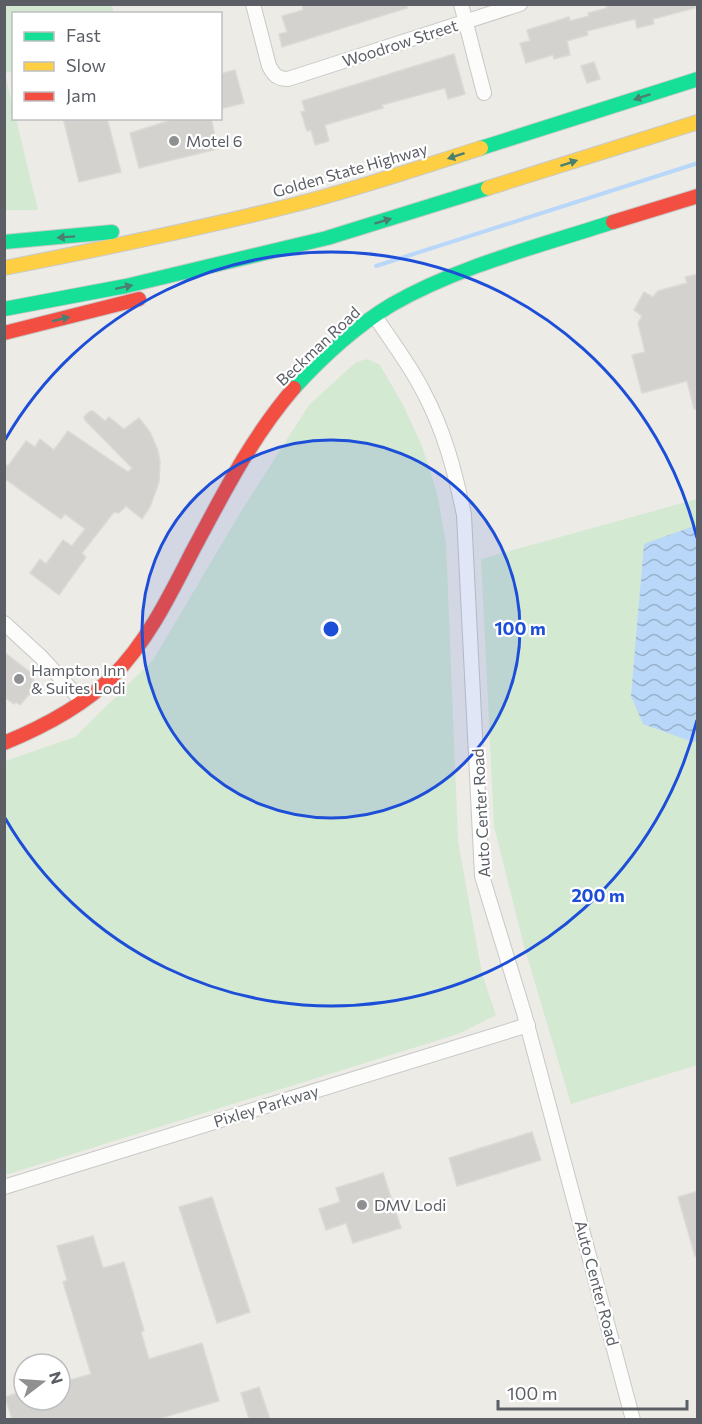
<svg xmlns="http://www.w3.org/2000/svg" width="702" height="1424" font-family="Commissioner,sans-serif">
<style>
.grass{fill:#d3e9d2}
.water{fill:url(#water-waves)}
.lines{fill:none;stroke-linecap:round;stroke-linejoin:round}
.stream{stroke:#b9d7f8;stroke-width:4}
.building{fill:#d3d2cf;stroke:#dcdad5;stroke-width:1.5}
.street-casing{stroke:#c8c8c7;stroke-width:16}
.fast-casing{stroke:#c8c9c8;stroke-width:16}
.slow-casing{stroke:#c8c9c8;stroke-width:16}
.jam-casing{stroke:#c8c9c8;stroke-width:16}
.street{stroke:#fcfcfb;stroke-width:14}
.fast{stroke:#16e098;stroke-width:14}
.slow{stroke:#ffcf43;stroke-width:14}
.jam{stroke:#f24e42;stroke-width:14}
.oneway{fill:#4a7f72}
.ring{fill:none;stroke:#1d4ed8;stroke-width:3}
.poi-dot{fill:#8e9092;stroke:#fff;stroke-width:2}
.labels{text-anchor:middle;stroke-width:4.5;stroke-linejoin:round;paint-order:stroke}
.street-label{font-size:16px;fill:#5b5f65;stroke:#fff}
.poi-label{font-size:16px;fill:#5b5f65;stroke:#fff;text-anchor:start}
.centre{fill:#1d4ed8;stroke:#fff;stroke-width:3}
.ring-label{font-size:18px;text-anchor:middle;font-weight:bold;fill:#1d4ed8;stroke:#fff;stroke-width:4.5;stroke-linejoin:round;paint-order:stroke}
</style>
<defs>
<pattern id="water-waves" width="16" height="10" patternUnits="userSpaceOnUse" patternTransform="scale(1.5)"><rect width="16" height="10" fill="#b9d7f8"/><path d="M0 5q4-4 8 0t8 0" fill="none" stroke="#99b2cc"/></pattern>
</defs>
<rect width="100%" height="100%" fill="#ecebe6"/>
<g class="grass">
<polygon points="4,5 112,5 114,13 14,14 13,71 5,73 13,109 14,118 16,119 38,210 5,210"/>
<polygon points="368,359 380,365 403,405 422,446 437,493 446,542 458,841 482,974 496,1015 458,1034 5,1175 5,761 75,737 153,660 240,513 309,405 356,362"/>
<polygon points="697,499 697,1065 571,1104 524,946 494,826 481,559"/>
</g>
<polygon class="water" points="697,525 698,741 693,742 643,724 631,696 644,544"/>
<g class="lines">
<polyline class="stream" points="376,266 698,163"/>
</g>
<g class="building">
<polygon points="302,4 407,4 407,8 282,47 279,34 287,32 282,16 303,10"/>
<polygon points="606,4 695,4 695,8 653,19 654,24 637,28 635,19 587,31 588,35 567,41 570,55 554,59 553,55 526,63 520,43 530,41 527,30 569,17 570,21 589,16 588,13 607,8"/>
<polygon points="454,54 465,94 448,99 445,88 382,105 383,108 325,125 329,141 315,145 311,130 307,131 301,112 305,111 302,101"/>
<polygon points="594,62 600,79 587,83 581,66"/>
<polygon points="235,70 244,103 220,109 220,74"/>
<polygon points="63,118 107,118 121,172 79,182"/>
<polygon points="177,118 211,118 218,149 139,168 130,133"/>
<polygon points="698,274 698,409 694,409 687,381 642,393 632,355 645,352 638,323 642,316 634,310 644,292 653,297 658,291 687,283 685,277"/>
<polygon points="90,411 93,411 105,421 109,417 124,429 139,418 150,432 158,451 160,462 159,482 150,507 142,519 126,506 119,513 114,512 82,553 86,557 59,595 30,573 40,559 46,564 63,540 72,546 85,529 65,514 61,519 4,478 4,463 8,466 26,441 35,447 40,439 54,450 68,431 128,472 132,468 85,420 84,417"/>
<polygon points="4,652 31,673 30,675 34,678 33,680 38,684 20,705 16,702 14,704 4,697"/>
<polygon points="532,1132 541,1160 457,1186 449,1158"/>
<polygon points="383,1173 401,1228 353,1243 346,1223 326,1230 319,1209 340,1202 336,1188"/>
<polygon points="698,1191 698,1256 695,1256 678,1197"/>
<polygon points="212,1197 250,1312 217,1323 179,1207"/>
<polygon points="93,1236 103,1268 124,1262 144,1331 141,1332 149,1359 202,1343 219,1401 158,1419 12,1419 5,1397 24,1391 24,1400 60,1400 60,1383 91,1374 63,1282 67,1280 57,1246"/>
<polygon points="259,1387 270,1419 249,1419 241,1393"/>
</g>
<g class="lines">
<defs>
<g id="street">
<path d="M 253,4 L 269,66 C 274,75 277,79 288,79 L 520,4"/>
<polyline points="461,4 484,93"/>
<path d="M 375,316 C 391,341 410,365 423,391 C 444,430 455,471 464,515 L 482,876 L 524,1013 L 633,1420"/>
<polyline points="4,623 41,657 82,701"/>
<polyline points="4,1187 528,1025"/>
</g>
<g id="fast">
<polyline points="481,148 698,79"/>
<polyline points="4,242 112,232"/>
<polyline points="4,309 126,286 327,238 488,188"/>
<path d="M 294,388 C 323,356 355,327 391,305 C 459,266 539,246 613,222"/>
</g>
<g id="slow">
<polyline points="488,188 698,122"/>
<path d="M 4,268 C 101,249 198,229 293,205 C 357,189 418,168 481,148"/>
</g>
<g id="jam">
<polyline points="613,222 698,196"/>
<polyline points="4,333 139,299"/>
<path d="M 4,743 C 43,727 82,707 112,677 C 147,642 169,597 191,554 C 222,496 251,438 294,388"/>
</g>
</defs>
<use href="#street" class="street-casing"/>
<use href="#fast" class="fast-casing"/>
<use href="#slow" class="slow-casing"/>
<use href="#jam" class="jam-casing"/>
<use href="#street" class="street"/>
<use href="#fast" class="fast"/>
<use href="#slow" class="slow"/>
<use href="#jam" class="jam"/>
</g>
<defs><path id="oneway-solid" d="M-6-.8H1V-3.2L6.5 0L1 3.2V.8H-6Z" transform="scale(1.5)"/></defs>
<g class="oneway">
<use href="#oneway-solid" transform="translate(642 97) rotate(162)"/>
<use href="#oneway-solid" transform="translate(456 156) rotate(162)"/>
<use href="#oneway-solid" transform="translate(569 163) rotate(-18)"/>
<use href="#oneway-solid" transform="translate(383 221) rotate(-17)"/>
<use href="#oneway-solid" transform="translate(66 237) rotate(176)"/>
<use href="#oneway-solid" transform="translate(124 287) rotate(-12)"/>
<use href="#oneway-solid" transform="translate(61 319) rotate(-14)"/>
</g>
<circle cx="331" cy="629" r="189" fill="#1d4ed8" fill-opacity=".12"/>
<g class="ring">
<circle cx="331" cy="629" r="189"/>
<path d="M697 720A377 377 0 0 1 5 818M5 440A377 377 0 0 1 697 538"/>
</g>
<g class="poi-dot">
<circle cx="174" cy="141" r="6"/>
<circle cx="19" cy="679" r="6"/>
<circle cx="362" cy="1205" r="6"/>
</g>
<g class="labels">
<g class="street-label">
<text transform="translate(400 43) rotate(-18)" y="6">Woodrow Street</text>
<text transform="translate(350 170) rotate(-16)" y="6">Golden State Highway</text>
<text transform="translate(318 346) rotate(-43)" y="6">Beckman Road</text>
<text transform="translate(481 813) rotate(-93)" y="6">Auto Center Road</text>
<text transform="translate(266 1106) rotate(-17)" y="6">Pixley Parkway</text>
<text transform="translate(597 1283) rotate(75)" y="6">Auto Center Road</text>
</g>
<g class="poi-label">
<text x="186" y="147">Motel 6</text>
<text x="31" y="676">Hampton Inn<tspan x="31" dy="18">&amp; Suites Lodi</tspan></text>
<text x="374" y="1211">DMV Lodi</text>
</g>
</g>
<circle cx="331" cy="629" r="9" class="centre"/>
<g class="ring-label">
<text x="520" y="635">100 m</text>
<text x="598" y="902">200 m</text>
</g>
<rect width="702" height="1424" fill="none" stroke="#5b5f65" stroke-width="12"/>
<rect x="12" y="12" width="210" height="108" fill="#ffffff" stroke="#bdbfc1" stroke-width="1.5"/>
<rect x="24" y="32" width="30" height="9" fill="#16e098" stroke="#bdbfc1" stroke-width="1.5"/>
<text x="66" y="42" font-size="18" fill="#5b5f65">Fast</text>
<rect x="24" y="62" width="30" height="9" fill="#ffcf43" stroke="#bdbfc1" stroke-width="1.5"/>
<text x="66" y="72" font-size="18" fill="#5b5f65">Slow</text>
<rect x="24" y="92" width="30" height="9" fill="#f24e42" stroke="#bdbfc1" stroke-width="1.5"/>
<text x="66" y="102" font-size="18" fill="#5b5f65">Jam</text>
<g transform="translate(42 1382) rotate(73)"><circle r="28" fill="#ffffff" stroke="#bdbfc1" stroke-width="1.5"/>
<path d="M0-4.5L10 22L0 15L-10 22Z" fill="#8e9092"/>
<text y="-9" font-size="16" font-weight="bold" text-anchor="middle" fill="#5b5f65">N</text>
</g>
<path d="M498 1400v9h189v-9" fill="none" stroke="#5b5f65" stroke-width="3"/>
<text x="507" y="1400" font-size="18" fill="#5b5f65" stroke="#ffffff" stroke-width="4.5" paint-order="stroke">100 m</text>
</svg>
